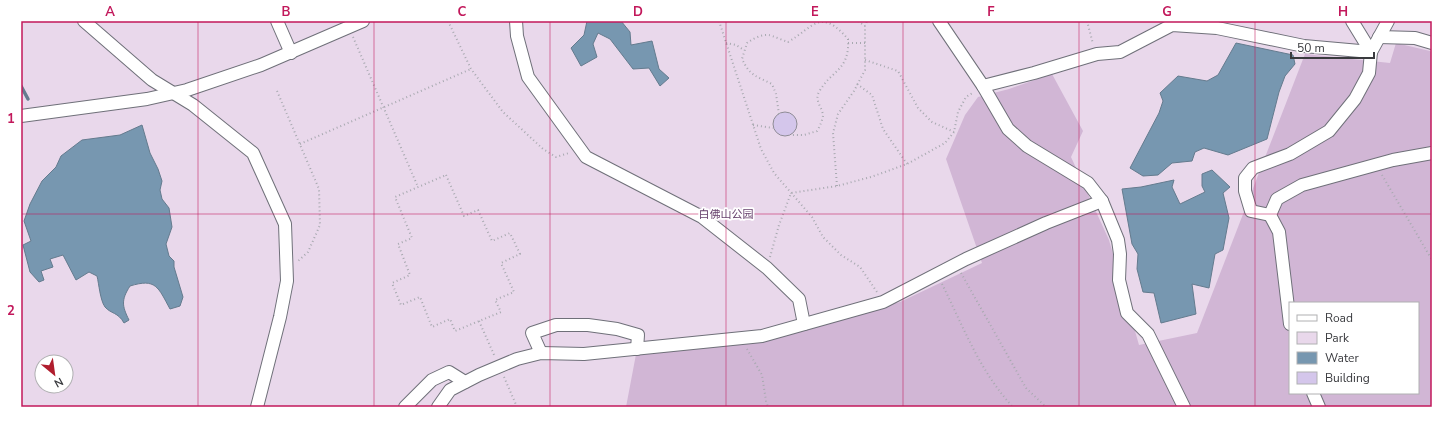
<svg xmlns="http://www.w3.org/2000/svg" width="1453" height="428" font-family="'Nunito Sans','Noto Sans SC',sans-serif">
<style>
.green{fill:#e9d8eb;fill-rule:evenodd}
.forest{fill:#d1b6d5;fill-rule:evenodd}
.water{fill:#7797b0;stroke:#647b8e}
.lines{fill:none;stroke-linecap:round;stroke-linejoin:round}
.stream{stroke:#647b8e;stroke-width:3.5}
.building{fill:#d4c6eb;stroke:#8f8c95}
.minor-casing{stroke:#6f7079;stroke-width:14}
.path{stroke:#a8a9b0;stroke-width:2;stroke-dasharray:1 3;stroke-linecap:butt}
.minor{stroke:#fff;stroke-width:12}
.grid{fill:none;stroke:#c2185b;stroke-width:1;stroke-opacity:0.55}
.labels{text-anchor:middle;stroke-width:3.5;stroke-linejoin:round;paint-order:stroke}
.park-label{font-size:11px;fill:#67426d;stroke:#fff}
.neatline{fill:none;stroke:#c2185b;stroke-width:1.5}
.grid-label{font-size:13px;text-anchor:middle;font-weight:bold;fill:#c2185b}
</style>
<rect width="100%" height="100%" fill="#edeef8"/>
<path class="green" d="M 21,21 L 1432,21 L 1432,407 L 21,407 ZM 1290,303 L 1418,303 L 1418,393 L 1290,393 ZM 42,362 L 66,362 L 66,386 L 42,386 Z"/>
<path class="forest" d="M 1396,43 L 1430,51 L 1432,53 L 1432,407 L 626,407 L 637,349 L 762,336 L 900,302 L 982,263 L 946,159 L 965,115 L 978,97 L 1009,89 L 1052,74 L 1083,131 L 1071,157 L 1109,240 L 1139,345 L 1197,333 L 1305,54 L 1390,63 ZM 1290,303 L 1418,303 L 1418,393 L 1290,393 Z"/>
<g class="water">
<polygon points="587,21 621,21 630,32 631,45 652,41 659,69 669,78 660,86 649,68 633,69 610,39 598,33 593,44 597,57 581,66 571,48 584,35"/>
<polygon points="1236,43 1293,55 1295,64 1285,76 1279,92 1267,139 1228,155 1204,148 1195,152 1192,161 1172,163 1158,175 1143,176 1130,168 1159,113 1163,101 1160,93 1178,76 1207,81 1218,75"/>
<path d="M 142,125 L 150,153 L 158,169 L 162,181 L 160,190 L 162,199 L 169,208 L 172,227 L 166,244 L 169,256 L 174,261 L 174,267 L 183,297 L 180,306 L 170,309 C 158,287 156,278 130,286 C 121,300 122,306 129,320 L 124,323 C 118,312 111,314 105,307 C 100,300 99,284 97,276 L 89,272 L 76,280 L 63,255 L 50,259 L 53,267 L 41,271 L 44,280 L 39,282 L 30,272 L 23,245 L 31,241 L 24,221 L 30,204 L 42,181 L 56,167 L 61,156 L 82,140 L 120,135 Z"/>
<polygon points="1212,170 1230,187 1223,193 1229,218 1223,250 1215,254 1209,288 1192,284 1196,314 1161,323 1154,293 1143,292 1137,269 1138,254 1132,244 1122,189 1141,187 1174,180 1172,187 1180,204 1205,192 1202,186 1202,174"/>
</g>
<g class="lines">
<polyline class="stream" points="21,86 28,99"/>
</g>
<circle class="building" cx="785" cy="124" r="12"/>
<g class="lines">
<defs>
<g id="minor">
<polyline points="84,21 152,80 193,105 253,153 285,224 287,281 280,317 257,407"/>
<polyline points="277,21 291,53"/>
<polyline points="516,21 517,36 528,77 586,157 702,217 767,268 799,299 804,324"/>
<polyline points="939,21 983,86 1008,129 1027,146 1088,183 1102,201 1118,240 1120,254 1119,280 1127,313 1148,334 1184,407"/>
<polyline points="1352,21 1371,52"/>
<polyline points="1379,37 1415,38 1432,43"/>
<polyline points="983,86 1034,73 1097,54 1120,52 1172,25 1217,28 1304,46 1371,52"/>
<polyline points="21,116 147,99 187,90 261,65 363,21"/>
<polyline points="1270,215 1251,211 1245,191 1245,178 1253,168 1290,154 1329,131 1355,99 1369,73 1371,52 1388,21"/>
<polyline points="1290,324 1279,232 1270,215 1277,199 1302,185 1393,160 1432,153"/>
<polyline points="541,353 532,333 556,325 588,325 617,329 638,335 637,349"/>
<polyline points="1313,393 1319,407"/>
<polyline points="405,407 432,380 449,372 465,382"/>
<polyline points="438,407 450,390 479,375 517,359 541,353 584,354 762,336 883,302 966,259 1046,223 1102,201"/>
</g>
</defs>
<use href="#minor" class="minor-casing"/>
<g class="path">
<polyline points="448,21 471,69 503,112 543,149 556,157 569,153"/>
<polyline points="719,21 761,149 774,173 812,217 823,237 841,255 860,267 877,292"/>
<polyline points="858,21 865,26"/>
<polyline points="1087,21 1093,44"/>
<polyline points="353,37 418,187"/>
<polyline points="726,43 736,45 744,50"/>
<polyline points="848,43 865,43"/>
<polyline points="865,60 898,71 918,108 932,122 954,132"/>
<polyline points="857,84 872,95 883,129 907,164"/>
<polyline points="277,91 319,189 320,225 308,252 297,262"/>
<path d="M 779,114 L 776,94 L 772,84 C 756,76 750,76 742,59 L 747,43 C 753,39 761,34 769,35 C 773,36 782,40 788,42 C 814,27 820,7 848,39 C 850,71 831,70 819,92 C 814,101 823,108 823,116 C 822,121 820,126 817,131 L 804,135 L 791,135"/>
<polyline points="753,125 773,128"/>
<polyline points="300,144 471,69"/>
<polygon points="446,175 464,216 478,210 492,241 510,233 520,254 501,263 514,292 495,300 501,312 455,331 450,319 432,327 420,297 401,305 392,283 410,275 398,244 412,238 395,197"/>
<polyline points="1382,175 1432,260"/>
<polyline points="837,186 833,133 838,114 854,91 865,70 865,26 867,21"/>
<polyline points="770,257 779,225 791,193 837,186 871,177 907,164 945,143 954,132 958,112 966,97 974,92"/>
<polyline points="961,273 1026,388 1046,407"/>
<path d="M 942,284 C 963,326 980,372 1013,407"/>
<polyline points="479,321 495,357"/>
<polyline points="747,349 762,375 766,401 768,407"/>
<polyline points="504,377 517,407"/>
</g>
<use href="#minor" class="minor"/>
</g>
<path class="grid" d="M 198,21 L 198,407M 374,21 L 374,407M 550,21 L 550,407M 726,21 L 726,407M 903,21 L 903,407M 1079,21 L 1079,407M 1255,21 L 1255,407M 21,214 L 1432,214"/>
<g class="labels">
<g class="park-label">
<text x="726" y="218">白佛山公园</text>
</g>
</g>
<rect width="1453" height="428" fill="none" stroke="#ffffff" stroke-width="44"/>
<rect x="1289" y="302" width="130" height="92" fill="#ffffff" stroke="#b0b0b2"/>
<rect x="1297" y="315" width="20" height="6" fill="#ffffff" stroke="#b0b0b2"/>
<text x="1325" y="322" font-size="12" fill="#393a3e">Road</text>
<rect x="1297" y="332" width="20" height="12" fill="#e9d8eb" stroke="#b0b0b2"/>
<text x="1325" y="342" font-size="12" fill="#393a3e">Park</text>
<rect x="1297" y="352" width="20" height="12" fill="#7797b0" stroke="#b0b0b2"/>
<text x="1325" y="362" font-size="12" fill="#393a3e">Water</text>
<rect x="1297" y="372" width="20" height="12" fill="#d4c6eb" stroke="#b0b0b2"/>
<text x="1325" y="382" font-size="12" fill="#393a3e">Building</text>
<g transform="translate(54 374) rotate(151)"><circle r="19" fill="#ffffff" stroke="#b0b0b2"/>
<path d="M0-3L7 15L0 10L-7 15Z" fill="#b01d2e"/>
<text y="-6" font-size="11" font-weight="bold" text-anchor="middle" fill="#393a3e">N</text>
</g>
<path d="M1291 52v6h83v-6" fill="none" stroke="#393a3e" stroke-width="2"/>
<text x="1297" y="52" font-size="12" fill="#393a3e" stroke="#ffffff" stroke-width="3" paint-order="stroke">50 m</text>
<rect x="22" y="22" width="1409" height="384" class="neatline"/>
<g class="grid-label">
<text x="110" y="16">A</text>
<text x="286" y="16">B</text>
<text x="462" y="16">C</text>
<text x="638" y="16">D</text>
<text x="815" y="16">E</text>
<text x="991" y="16">F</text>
<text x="1167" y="16">G</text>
<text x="1343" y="16">H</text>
<text x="11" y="123">1</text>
<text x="11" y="315">2</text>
</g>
</svg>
